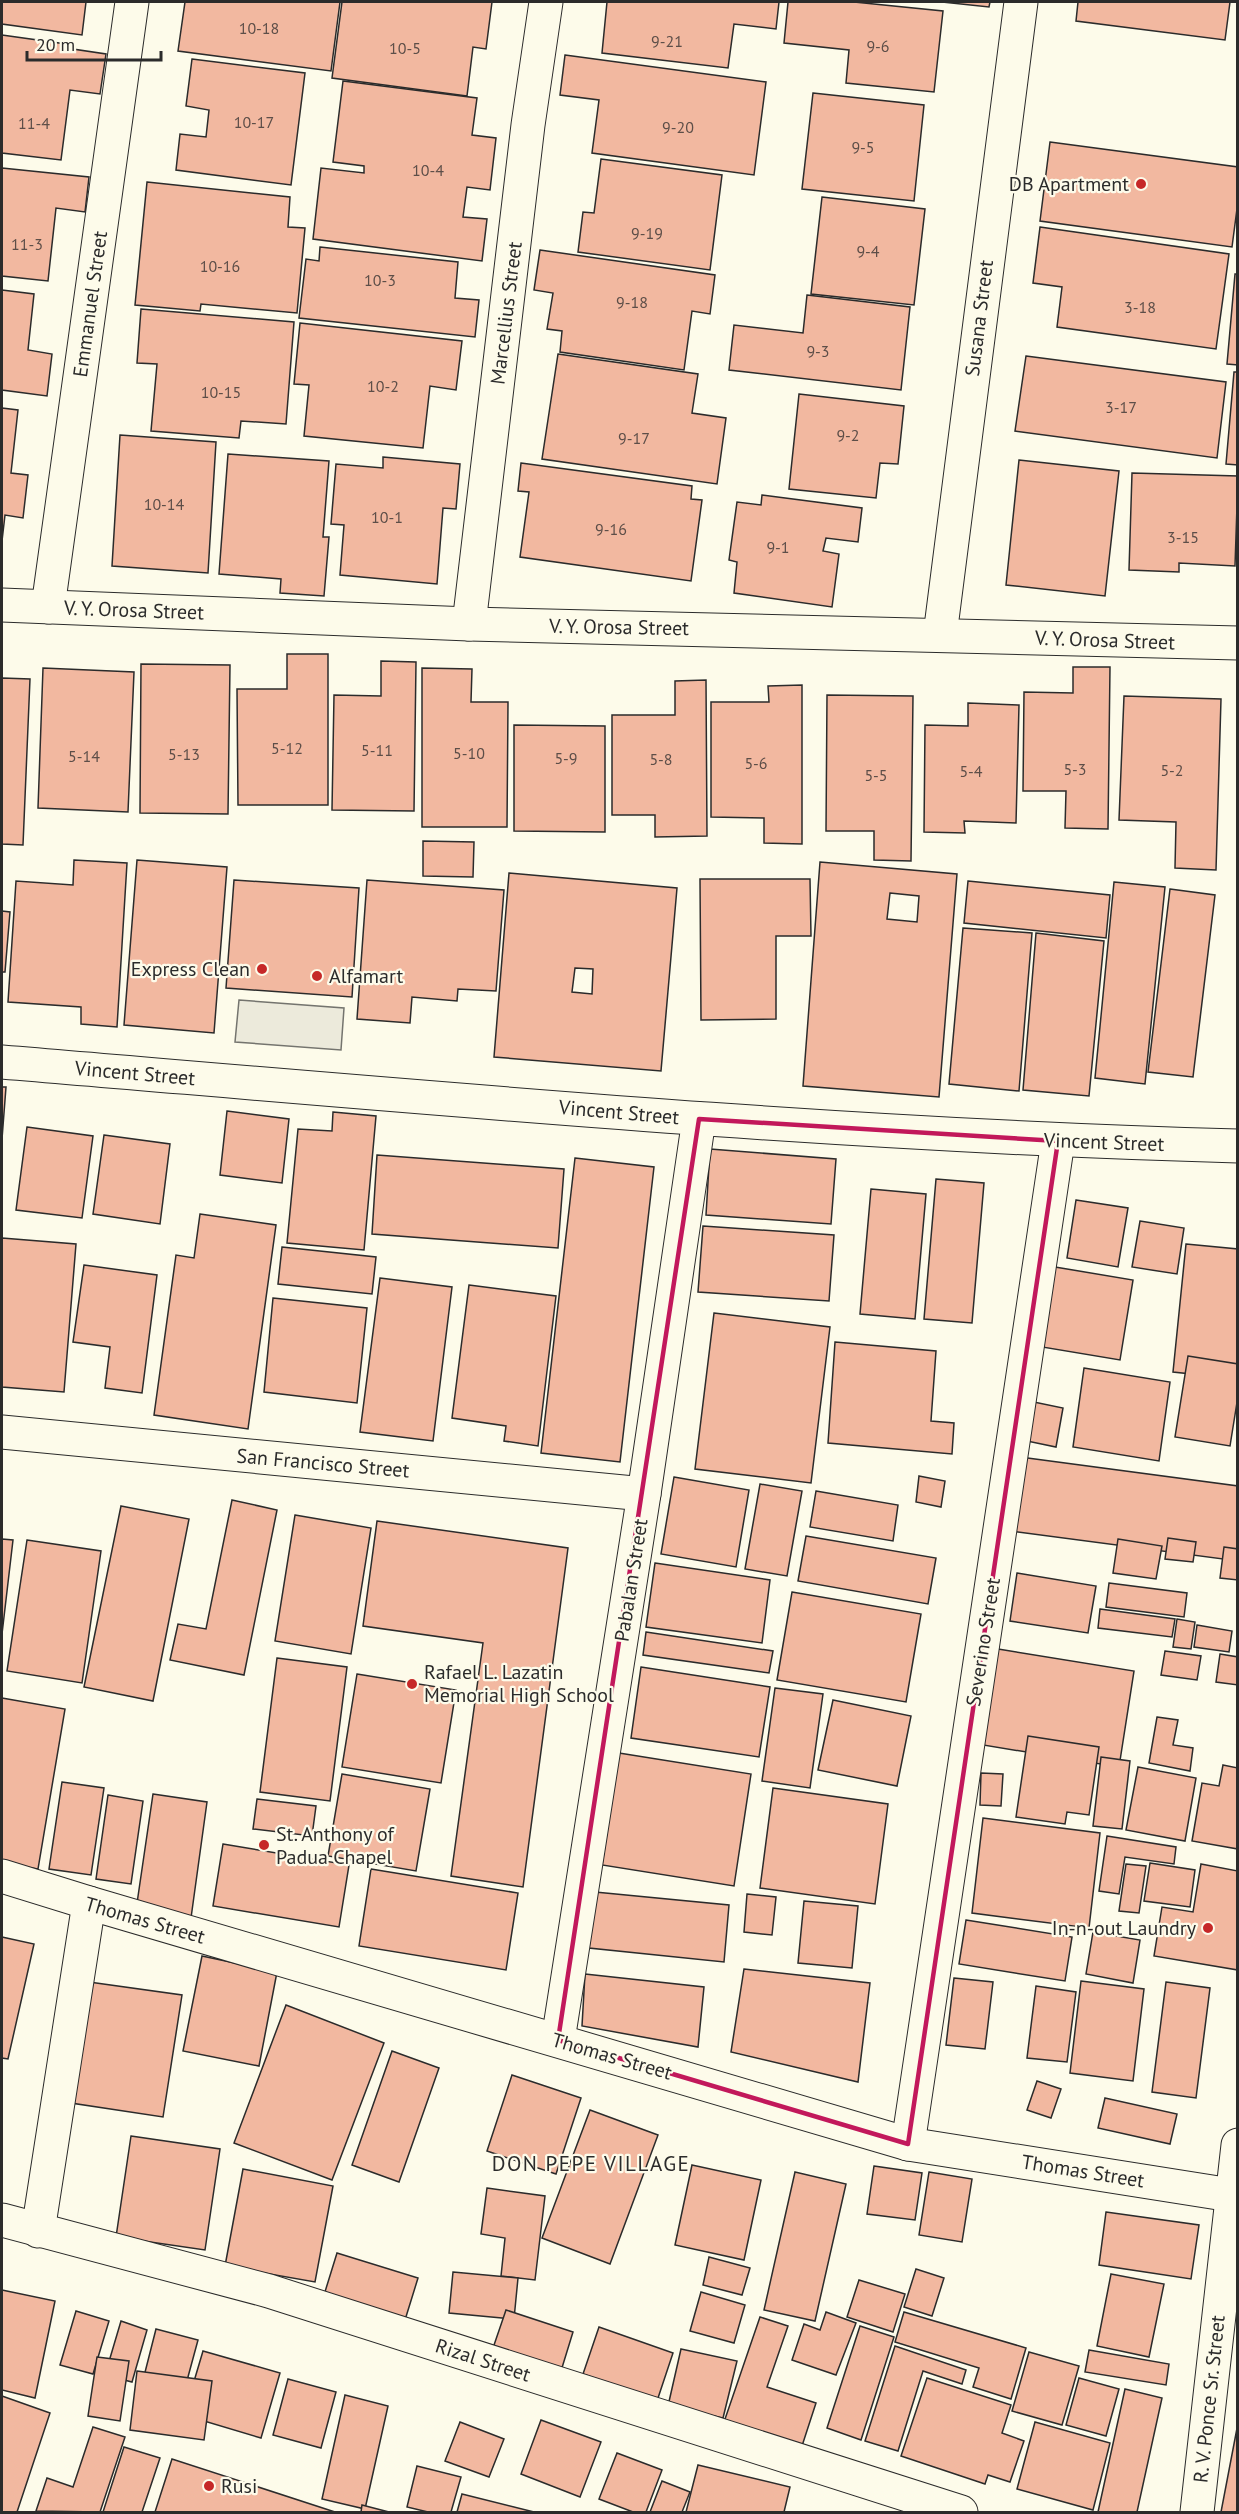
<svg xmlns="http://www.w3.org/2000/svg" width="1239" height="2514" font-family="'PT Sans',sans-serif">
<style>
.parking{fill:#eceadb;stroke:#74746e;stroke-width:1.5}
.building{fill:#f2b8a0;stroke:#2b2b2b;stroke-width:1.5;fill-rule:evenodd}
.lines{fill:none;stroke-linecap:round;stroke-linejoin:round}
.minor-casing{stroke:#2b2b2b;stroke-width:35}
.minor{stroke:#fdfbea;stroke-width:33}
.marked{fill:none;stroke:#c2185b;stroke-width:4.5;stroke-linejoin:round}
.poi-dot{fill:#c62828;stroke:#fdfbea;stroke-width:2}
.labels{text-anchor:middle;stroke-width:4.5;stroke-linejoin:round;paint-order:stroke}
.number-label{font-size:16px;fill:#5d4e48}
.poi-label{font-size:20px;fill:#2b2b2b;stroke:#fdfbea;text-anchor:start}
.street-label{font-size:20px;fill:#2b2b2b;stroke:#fdfbea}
.neighbourhood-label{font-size:21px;letter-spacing:1.5px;fill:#2b2b2b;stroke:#fdfbea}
</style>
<rect width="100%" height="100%" fill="#fdfbea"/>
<polygon class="parking" points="239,1000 344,1008 341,1050 235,1042"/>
<g class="building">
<polygon points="2,2 86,2 82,35 2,24"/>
<polygon points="185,2 340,2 331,71 178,51"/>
<polygon points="342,2 492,2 486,49 473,47 467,96 332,78"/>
<polygon points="607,2 779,2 776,29 734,24 728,68 602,53"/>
<polygon points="788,2 854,2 943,11 934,92 846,83 849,50 784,43"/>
<polygon points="942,2 990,2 989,7"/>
<polygon points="1078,2 1230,2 1225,40 1076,21"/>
<polygon points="2,35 73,45 73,49 106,54 100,94 70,90 61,160 2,153"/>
<polygon points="565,55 766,82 754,175 592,153 599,100 560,95"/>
<polygon points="192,59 305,73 291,185 176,170 180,134 206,137 209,110 186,106"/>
<polygon points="343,81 477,98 472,135 496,138 490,190 467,187 463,217 487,219 482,261 313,239 321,168 364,173 364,166 333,162"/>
<polygon points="813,93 924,105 914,201 802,189"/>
<polygon points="1050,142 1238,167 1238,201 1232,247 1040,221"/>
<polygon points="601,159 722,175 710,270 578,252 583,212 594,213"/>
<polygon points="2,168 89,177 85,212 56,208 48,281 2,276"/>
<polygon points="147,182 290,197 288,227 305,228 297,313 201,304 200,311 135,305"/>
<polygon points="822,197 925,209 914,305 811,294"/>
<polygon points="1040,227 1229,254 1216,349 1057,327 1062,287 1033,283"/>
<polygon points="320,247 458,262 455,298 479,300 475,337 299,318 306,259 319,261"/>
<polygon points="540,250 715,275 710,314 692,311 684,370 560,352 562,331 547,329 553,293 534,290"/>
<polygon points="1235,274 1238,274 1238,365 1227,364"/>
<polygon points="2,290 34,294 28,350 52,354 47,396 2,390"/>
<polygon points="807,295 910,307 901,390 729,370 734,325 803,333"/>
<polygon points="141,309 294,322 286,424 241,421 239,438 151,431 157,364 137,363"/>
<polygon points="300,323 462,341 456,390 430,386 423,448 304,436 309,385 294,384"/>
<polygon points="558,354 698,374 692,413 726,418 717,484 542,459"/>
<polygon points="1026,356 1226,382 1217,458 1015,431"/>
<polygon points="1234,372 1238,372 1238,465 1226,464"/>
<polygon points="799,394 904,406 898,464 880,463 876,498 789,489"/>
<polygon points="2,408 18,410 11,473 28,475 23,518 5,515 2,541"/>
<polygon points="120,435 216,442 208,573 112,566"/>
<polygon points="228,454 329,461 323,537 329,537 324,596 280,593 281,579 219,574"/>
<polygon points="383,457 460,464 456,509 443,508 437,584 340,575 344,525 331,524 336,464 383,468"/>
<polygon points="1019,460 1119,471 1105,596 1006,585"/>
<polygon points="521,463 692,486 691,499 702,500 691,581 520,557 529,492 518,491"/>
<polygon points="1132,473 1238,476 1235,566 1179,563 1179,572 1129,570"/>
<polygon points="762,495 862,508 858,542 826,538 823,551 839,554 832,607 734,593 737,562 729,560 737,502 761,505"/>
<polygon points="287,654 328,654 328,805 238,805 237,689 287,689"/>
<polygon points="381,661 416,662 414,811 332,810 334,695 381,696"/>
<polygon points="141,664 230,665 228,814 140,813"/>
<polygon points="1073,667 1110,667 1108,829 1065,828 1066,791 1023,791 1024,692 1073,693"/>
<polygon points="43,668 134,672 128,812 38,808"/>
<polygon points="422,668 472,669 471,702 508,702 507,827 422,827"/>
<polygon points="2,678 30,679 23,845 2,844"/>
<polygon points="706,680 707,836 655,837 655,815 612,815 612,715 675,715 675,681"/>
<polygon points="802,685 802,844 764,843 764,818 711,817 711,702 769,702 768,686"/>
<polygon points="827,695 913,696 911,861 874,860 874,831 826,831"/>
<polygon points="1124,696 1221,699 1216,870 1175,868 1176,822 1119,820"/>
<polygon points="968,703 1019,705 1016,823 964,821 965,833 924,832 925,725 968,726"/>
<polygon points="514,725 605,726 605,832 514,831"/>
<polygon points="423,841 474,842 473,877 423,876"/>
<polygon points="74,860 127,863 117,1027 81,1024 81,1007 8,1002 16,881 73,885"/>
<polygon points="137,860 227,867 214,1033 124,1025"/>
<path d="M 820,862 L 957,874 L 939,1097 L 803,1086 ZM 890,893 L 919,896 L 917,922 L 887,919 Z"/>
<path d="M 509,873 L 677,888 L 661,1071 L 494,1057 ZM 575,968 L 593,969 L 592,994 L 572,992 Z"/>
<polygon points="700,879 810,879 811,936 776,936 776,1019 701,1020"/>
<polygon points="234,880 359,888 352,997 226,988"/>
<polygon points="367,880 504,890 496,991 458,989 457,1001 412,997 410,1023 357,1019"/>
<polygon points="968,881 1110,895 1106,938 964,923"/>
<polygon points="1114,882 1165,887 1145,1084 1095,1078"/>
<polygon points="1170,889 1215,895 1193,1077 1148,1072"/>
<polygon points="2,911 10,912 5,972 2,972"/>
<polygon points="963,928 1032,933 1019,1091 949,1084"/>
<polygon points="1036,933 1104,941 1089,1096 1023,1090"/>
<polygon points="2,1087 6,1087 2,1139"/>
<polygon points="227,1111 289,1119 282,1183 220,1175"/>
<polygon points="333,1112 376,1116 364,1250 287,1243 298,1129 332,1131"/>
<polygon points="27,1127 93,1136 82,1218 16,1210"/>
<polygon points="104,1135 170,1144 160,1224 93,1214"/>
<polygon points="710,1149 836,1159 831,1224 706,1215"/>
<polygon points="377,1155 564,1169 558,1248 372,1234"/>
<polygon points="575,1158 654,1167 620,1462 541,1453"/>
<polygon points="936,1179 984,1183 972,1323 924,1319"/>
<polygon points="871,1189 926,1194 915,1319 860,1314"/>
<polygon points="1076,1200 1128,1208 1118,1267 1067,1258"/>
<polygon points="200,1214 276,1225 248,1429 154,1415 176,1255 194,1258"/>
<polygon points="1140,1221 1184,1228 1177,1274 1132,1267"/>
<polygon points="703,1226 834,1235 829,1301 698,1292"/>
<polygon points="2,1238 76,1244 64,1392 2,1387"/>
<polygon points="1186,1244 1238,1249 1238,1379 1173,1372"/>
<polygon points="282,1247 376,1257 372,1294 278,1284"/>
<polygon points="84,1265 157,1275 142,1393 105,1388 110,1347 73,1342"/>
<polygon points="1055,1267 1133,1280 1120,1360 1042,1347"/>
<polygon points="380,1278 452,1287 433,1441 360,1432"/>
<polygon points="469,1285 556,1296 538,1446 504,1441 506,1426 452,1418"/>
<polygon points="273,1298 367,1308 357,1403 264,1392"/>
<polygon points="714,1313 830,1327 811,1483 695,1469"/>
<polygon points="835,1342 936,1351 931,1421 954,1423 952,1454 828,1443"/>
<polygon points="1188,1356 1238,1364 1238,1396 1230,1446 1175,1437"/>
<polygon points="1084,1368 1170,1382 1159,1461 1073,1447"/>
<polygon points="1029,1401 1063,1408 1056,1447 1022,1440"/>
<polygon points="1020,1457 1238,1486 1238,1561 1011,1531"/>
<polygon points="919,1476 945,1481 941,1507 916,1502"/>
<polygon points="674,1477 749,1490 736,1567 661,1554"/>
<polygon points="760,1484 802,1491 787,1576 745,1569"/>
<polygon points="816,1491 898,1505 893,1541 810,1527"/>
<polygon points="232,1500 277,1510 244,1675 170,1660 178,1624 206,1629"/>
<polygon points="121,1506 189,1519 153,1701 84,1687"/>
<polygon points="295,1515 371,1528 351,1654 275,1641"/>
<polygon points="377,1521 568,1548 523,1887 451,1876 483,1643 363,1626"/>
<polygon points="806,1536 936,1558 928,1604 798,1581"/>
<polygon points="1168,1538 1196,1542 1193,1562 1165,1559"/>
<polygon points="2,1539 13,1540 2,1634"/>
<polygon points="1118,1539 1162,1546 1156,1579 1113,1573"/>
<polygon points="27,1540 101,1551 82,1683 7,1671"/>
<polygon points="1224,1547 1238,1549 1238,1580 1220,1578"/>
<polygon points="655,1563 770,1580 762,1643 646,1627"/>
<polygon points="1017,1573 1096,1586 1088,1633 1010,1621"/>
<polygon points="1109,1583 1187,1593 1184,1617 1106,1607"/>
<polygon points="792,1592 921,1614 906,1702 777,1680"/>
<polygon points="1100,1609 1175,1619 1172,1637 1098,1628"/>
<polygon points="1177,1619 1195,1622 1191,1649 1173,1647"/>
<polygon points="1197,1625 1232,1631 1229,1652 1194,1647"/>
<polygon points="646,1632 773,1651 769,1673 643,1655"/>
<polygon points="992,1648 1134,1671 1119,1767 977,1744"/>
<polygon points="1165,1651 1201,1656 1197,1680 1161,1675"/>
<polygon points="1220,1654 1238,1657 1238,1685 1216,1682"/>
<polygon points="277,1658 347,1667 330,1801 260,1792"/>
<polygon points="641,1667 770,1687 759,1757 631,1738"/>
<polygon points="357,1674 456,1690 441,1783 342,1767"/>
<polygon points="775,1688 823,1694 810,1788 762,1781"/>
<polygon points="2,1698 65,1709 38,1869 2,1863"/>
<polygon points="833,1700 911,1716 897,1786 818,1770"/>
<polygon points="1157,1717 1178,1720 1173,1745 1193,1748 1190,1771 1149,1763"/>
<polygon points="1028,1736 1099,1747 1089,1815 1067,1812 1065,1824 1016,1817"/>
<polygon points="619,1753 751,1774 734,1886 602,1865"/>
<polygon points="1101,1757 1130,1761 1122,1829 1093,1826"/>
<polygon points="1223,1765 1238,1768 1238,1849 1192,1841 1202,1783 1219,1786"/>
<polygon points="1138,1767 1196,1778 1185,1841 1126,1830"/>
<polygon points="981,1773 1003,1774 1001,1806 980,1805"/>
<polygon points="342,1774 430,1789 416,1871 328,1856"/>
<polygon points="62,1782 104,1788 91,1875 49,1869"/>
<polygon points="773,1788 888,1804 875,1904 760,1888"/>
<polygon points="153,1794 207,1802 191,1918 136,1910"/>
<polygon points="108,1795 143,1801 131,1884 96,1879"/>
<polygon points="257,1799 316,1806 312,1836 253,1829"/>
<polygon points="983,1818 1100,1833 1089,1928 972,1913"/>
<polygon points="1107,1836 1176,1847 1174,1864 1125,1857 1119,1894 1099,1891"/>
<polygon points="223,1844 349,1865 339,1927 213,1906"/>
<polygon points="1150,1863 1195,1870 1190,1907 1144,1901"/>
<polygon points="1126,1864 1146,1866 1139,1913 1119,1911"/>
<polygon points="1201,1864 1238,1871 1238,1970 1154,1956 1162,1907 1193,1912"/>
<polygon points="371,1869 518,1893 506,1970 359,1946"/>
<polygon points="595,1892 729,1905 724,1962 589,1948"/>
<polygon points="747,1894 776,1897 772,1935 744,1932"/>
<polygon points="804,1901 858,1906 852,1968 798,1963"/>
<polygon points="966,1920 1072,1937 1065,1981 959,1964"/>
<polygon points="1093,1932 1140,1940 1133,1983 1086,1974"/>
<polygon points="2,1937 34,1944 8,2059 2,2058"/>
<polygon points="202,1956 277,1972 259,2066 183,2051"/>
<polygon points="744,1969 870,1983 858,2082 731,2052"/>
<polygon points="585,1974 704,1987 698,2047 582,2026"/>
<polygon points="954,1978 993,1982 985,2049 946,2045"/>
<polygon points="1081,1981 1144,1989 1133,2081 1070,2073"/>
<polygon points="89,1982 182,1995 163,2117 71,2103"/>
<polygon points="1166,1982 1210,1988 1196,2098 1152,2092"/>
<polygon points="1036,1986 1076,1992 1067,2062 1027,2058"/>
<polygon points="286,2005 384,2043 332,2180 234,2143"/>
<polygon points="392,2051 439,2068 399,2182 352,2165"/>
<polygon points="512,2075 581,2098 556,2174 487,2151"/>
<polygon points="1037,2081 1061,2089 1051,2118 1027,2110"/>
<polygon points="1105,2098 1177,2114 1170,2144 1098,2128"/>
<polygon points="590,2110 658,2135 610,2264 542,2238"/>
<polygon points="131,2136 220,2149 205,2250 116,2237"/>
<polygon points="692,2165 761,2180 744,2260 675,2245"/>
<polygon points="874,2166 922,2173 915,2220 867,2214"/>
<polygon points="243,2169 333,2186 315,2282 225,2266"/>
<polygon points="795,2172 846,2184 815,2321 764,2310"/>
<polygon points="929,2172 972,2179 962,2242 919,2235"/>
<polygon points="487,2188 545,2196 535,2280 501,2276 505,2238 481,2234"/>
<polygon points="1106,2212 1199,2225 1191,2279 1099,2265"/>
<polygon points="337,2253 418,2278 405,2320 324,2295"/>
<polygon points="709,2257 750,2268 742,2295 703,2285"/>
<polygon points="916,2269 944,2278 932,2316 904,2307"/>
<polygon points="453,2272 518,2278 514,2319 449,2313"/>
<polygon points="1111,2274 1164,2284 1149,2357 1097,2346"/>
<polygon points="859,2280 905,2294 893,2332 847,2317"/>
<polygon points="2,2290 55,2301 35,2398 2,2390"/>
<polygon points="701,2292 745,2305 734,2343 690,2331"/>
<polygon points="506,2310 573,2332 561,2371 493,2348"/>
<polygon points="76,2311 109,2321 93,2374 60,2365"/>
<polygon points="826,2312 856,2323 836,2375 792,2360 804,2324 820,2330"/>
<polygon points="904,2312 1026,2348 1011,2399 973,2387 979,2368 895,2342"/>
<polygon points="760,2317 788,2326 767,2387 816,2403 801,2449 724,2422"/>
<polygon points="121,2321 147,2330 132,2382 105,2375"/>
<polygon points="860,2326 894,2337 861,2440 827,2428"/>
<polygon points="599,2327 673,2353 657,2401 583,2374"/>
<polygon points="156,2329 198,2340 182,2399 141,2388"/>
<polygon points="895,2346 966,2370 962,2384 923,2371 898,2451 865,2441"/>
<polygon points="681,2349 737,2361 723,2418 668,2406"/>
<polygon points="1089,2350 1169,2364 1166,2385 1085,2372"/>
<polygon points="203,2351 280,2373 261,2438 184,2415"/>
<polygon points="1029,2352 1079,2366 1062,2425 1012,2411"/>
<polygon points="97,2357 129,2361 120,2421 88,2416"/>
<polygon points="137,2371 212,2381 204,2440 130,2430"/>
<polygon points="927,2378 1011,2405 1002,2433 1024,2441 1010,2482 988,2475 985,2484 901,2456"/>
<polygon points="1079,2378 1119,2389 1106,2436 1066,2425"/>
<polygon points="288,2379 336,2392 321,2448 273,2435"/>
<polygon points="1125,2389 1162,2398 1137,2512 1098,2512"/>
<polygon points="345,2395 388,2406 365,2509 322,2499"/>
<polygon points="2,2396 50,2413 17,2512 2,2512"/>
<polygon points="541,2420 601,2442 580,2497 521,2474"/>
<polygon points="460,2422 504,2439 489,2477 445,2461"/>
<polygon points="1035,2422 1110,2443 1093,2510 1017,2489"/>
<polygon points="1238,2423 1238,2512 1221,2512"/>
<polygon points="93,2427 125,2437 100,2512 36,2511 47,2478 73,2487"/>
<polygon points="124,2447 160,2458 142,2512 103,2512"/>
<polygon points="617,2453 662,2470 646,2512 633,2512 599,2499"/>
<polygon points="172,2459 335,2512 155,2512"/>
<polygon points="698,2465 790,2487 784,2512 686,2512"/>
<polygon points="417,2466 461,2477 451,2512 428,2512 407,2507"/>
<polygon points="662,2481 690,2492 682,2512 650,2512"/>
<polygon points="462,2494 534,2512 457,2512"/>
<polygon points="362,2505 389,2512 361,2512"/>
</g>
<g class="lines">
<defs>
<g id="minor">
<polyline points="2,605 469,624 1238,643"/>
<polyline points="48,607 132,2"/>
<polyline points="469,624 528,125 546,2"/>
<polyline points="940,635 1021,2"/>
<path d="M 2,1062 C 413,1096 825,1135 1238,1146"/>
<polyline points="2,1432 644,1494"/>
<polyline points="2,1876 89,1903 908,2144 1231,2195"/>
<polyline points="558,2040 644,1494 699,1119"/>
<polyline points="908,2144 1058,1141"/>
<polyline points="2,2220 269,2291 961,2512"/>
<polyline points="38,2231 89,1903"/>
<polyline points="1197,2512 1238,2145"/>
</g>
</defs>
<use href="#minor" class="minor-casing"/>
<use href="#minor" class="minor"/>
</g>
<path class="marked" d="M 699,1119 L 1058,1141 L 908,2144 L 558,2040 Z"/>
<g class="poi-dot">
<circle cx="1141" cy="184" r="6"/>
<circle cx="262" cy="969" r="6"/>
<circle cx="317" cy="976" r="6"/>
<circle cx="412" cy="1684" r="6"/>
<circle cx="264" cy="1845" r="6"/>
<circle cx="1208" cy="1928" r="6"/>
<circle cx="209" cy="2486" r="6"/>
</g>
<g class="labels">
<g class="number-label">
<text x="259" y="34">10-18</text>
<text x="667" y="47">9-21</text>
<text x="878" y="52">9-6</text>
<text x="405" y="54">10-5</text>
<text x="254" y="128">10-17</text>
<text x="34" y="129">11-4</text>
<text x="678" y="133">9-20</text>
<text x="863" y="153">9-5</text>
<text x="428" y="176">10-4</text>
<text x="647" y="239">9-19</text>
<text x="27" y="250">11-3</text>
<text x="868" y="257">9-4</text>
<text x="220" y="272">10-16</text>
<text x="380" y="286">10-3</text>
<text x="632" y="308">9-18</text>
<text x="1140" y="313">3-18</text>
<text x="818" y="357">9-3</text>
<text x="383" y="392">10-2</text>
<text x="221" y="398">10-15</text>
<text x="1121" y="413">3-17</text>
<text x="848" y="441">9-2</text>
<text x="634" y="444">9-17</text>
<text x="164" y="510">10-14</text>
<text x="387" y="523">10-1</text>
<text x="611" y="535">9-16</text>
<text x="1183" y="543">3-15</text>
<text x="778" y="553">9-1</text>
<text x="287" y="754">5-12</text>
<text x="377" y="756">5-11</text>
<text x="469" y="759">5-10</text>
<text x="184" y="760">5-13</text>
<text x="84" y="762">5-14</text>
<text x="566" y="764">5-9</text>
<text x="661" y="765">5-8</text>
<text x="756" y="769">5-6</text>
<text x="1075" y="775">5-3</text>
<text x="1172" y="776">5-2</text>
<text x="971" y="777">5-4</text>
<text x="876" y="781">5-5</text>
</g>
<g class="poi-label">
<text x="1129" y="191" text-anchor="end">DB Apartment</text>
<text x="250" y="976" text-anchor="end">Express Clean</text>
<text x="329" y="983">Alfamart</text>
<text x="424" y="1679">Rafael L. Lazatin<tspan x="424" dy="23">Memorial High School</tspan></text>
<text x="276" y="1841">St. Anthony of<tspan x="276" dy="23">Padua Chapel</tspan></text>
<text x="1196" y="1935" text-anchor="end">In-n-out Laundry</text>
<text x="221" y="2493">Rusi</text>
</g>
<g class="street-label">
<text transform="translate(90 304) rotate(-82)" y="7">Emmanuel Street</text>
<text transform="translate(506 313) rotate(-83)" y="7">Marcellius Street</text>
<text transform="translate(979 318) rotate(-83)" y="7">Susana Street</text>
<text transform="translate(134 610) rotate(2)" y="7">V. Y. Orosa Street</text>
<text transform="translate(619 627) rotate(1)" y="7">V. Y. Orosa Street</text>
<text transform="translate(1105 640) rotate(2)" y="7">V. Y. Orosa Street</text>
<text transform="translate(135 1073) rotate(5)" y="7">Vincent Street</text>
<text transform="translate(619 1112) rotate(5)" y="7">Vincent Street</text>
<text transform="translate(1104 1142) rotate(2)" y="7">Vincent Street</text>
<text transform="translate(323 1463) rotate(5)" y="7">San Francisco Street</text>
<text transform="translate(631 1580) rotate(-81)" y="7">Pabalan Street</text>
<text transform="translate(983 1642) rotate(-81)" y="7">Severino Street</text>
<text transform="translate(145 1920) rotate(16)" y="7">Thomas Street</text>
<text transform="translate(612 2056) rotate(16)" y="7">Thomas Street</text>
<text transform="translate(1083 2171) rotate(9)" y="7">Thomas Street</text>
<text transform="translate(483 2360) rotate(18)" y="7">Rizal Street</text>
<text transform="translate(1209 2399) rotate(-84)" y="7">R. V. Ponce Sr. Street</text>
</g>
<g class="neighbourhood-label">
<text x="591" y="2171">DON PEPE VILLAGE</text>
</g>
</g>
<rect width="1239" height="2514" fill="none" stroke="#2b2b2b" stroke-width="6"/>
<path d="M27 51v9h134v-9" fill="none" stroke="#2b2b2b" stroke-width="3"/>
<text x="36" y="51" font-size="18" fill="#2b2b2b" stroke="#fdfbea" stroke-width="4.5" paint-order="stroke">20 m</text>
</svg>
